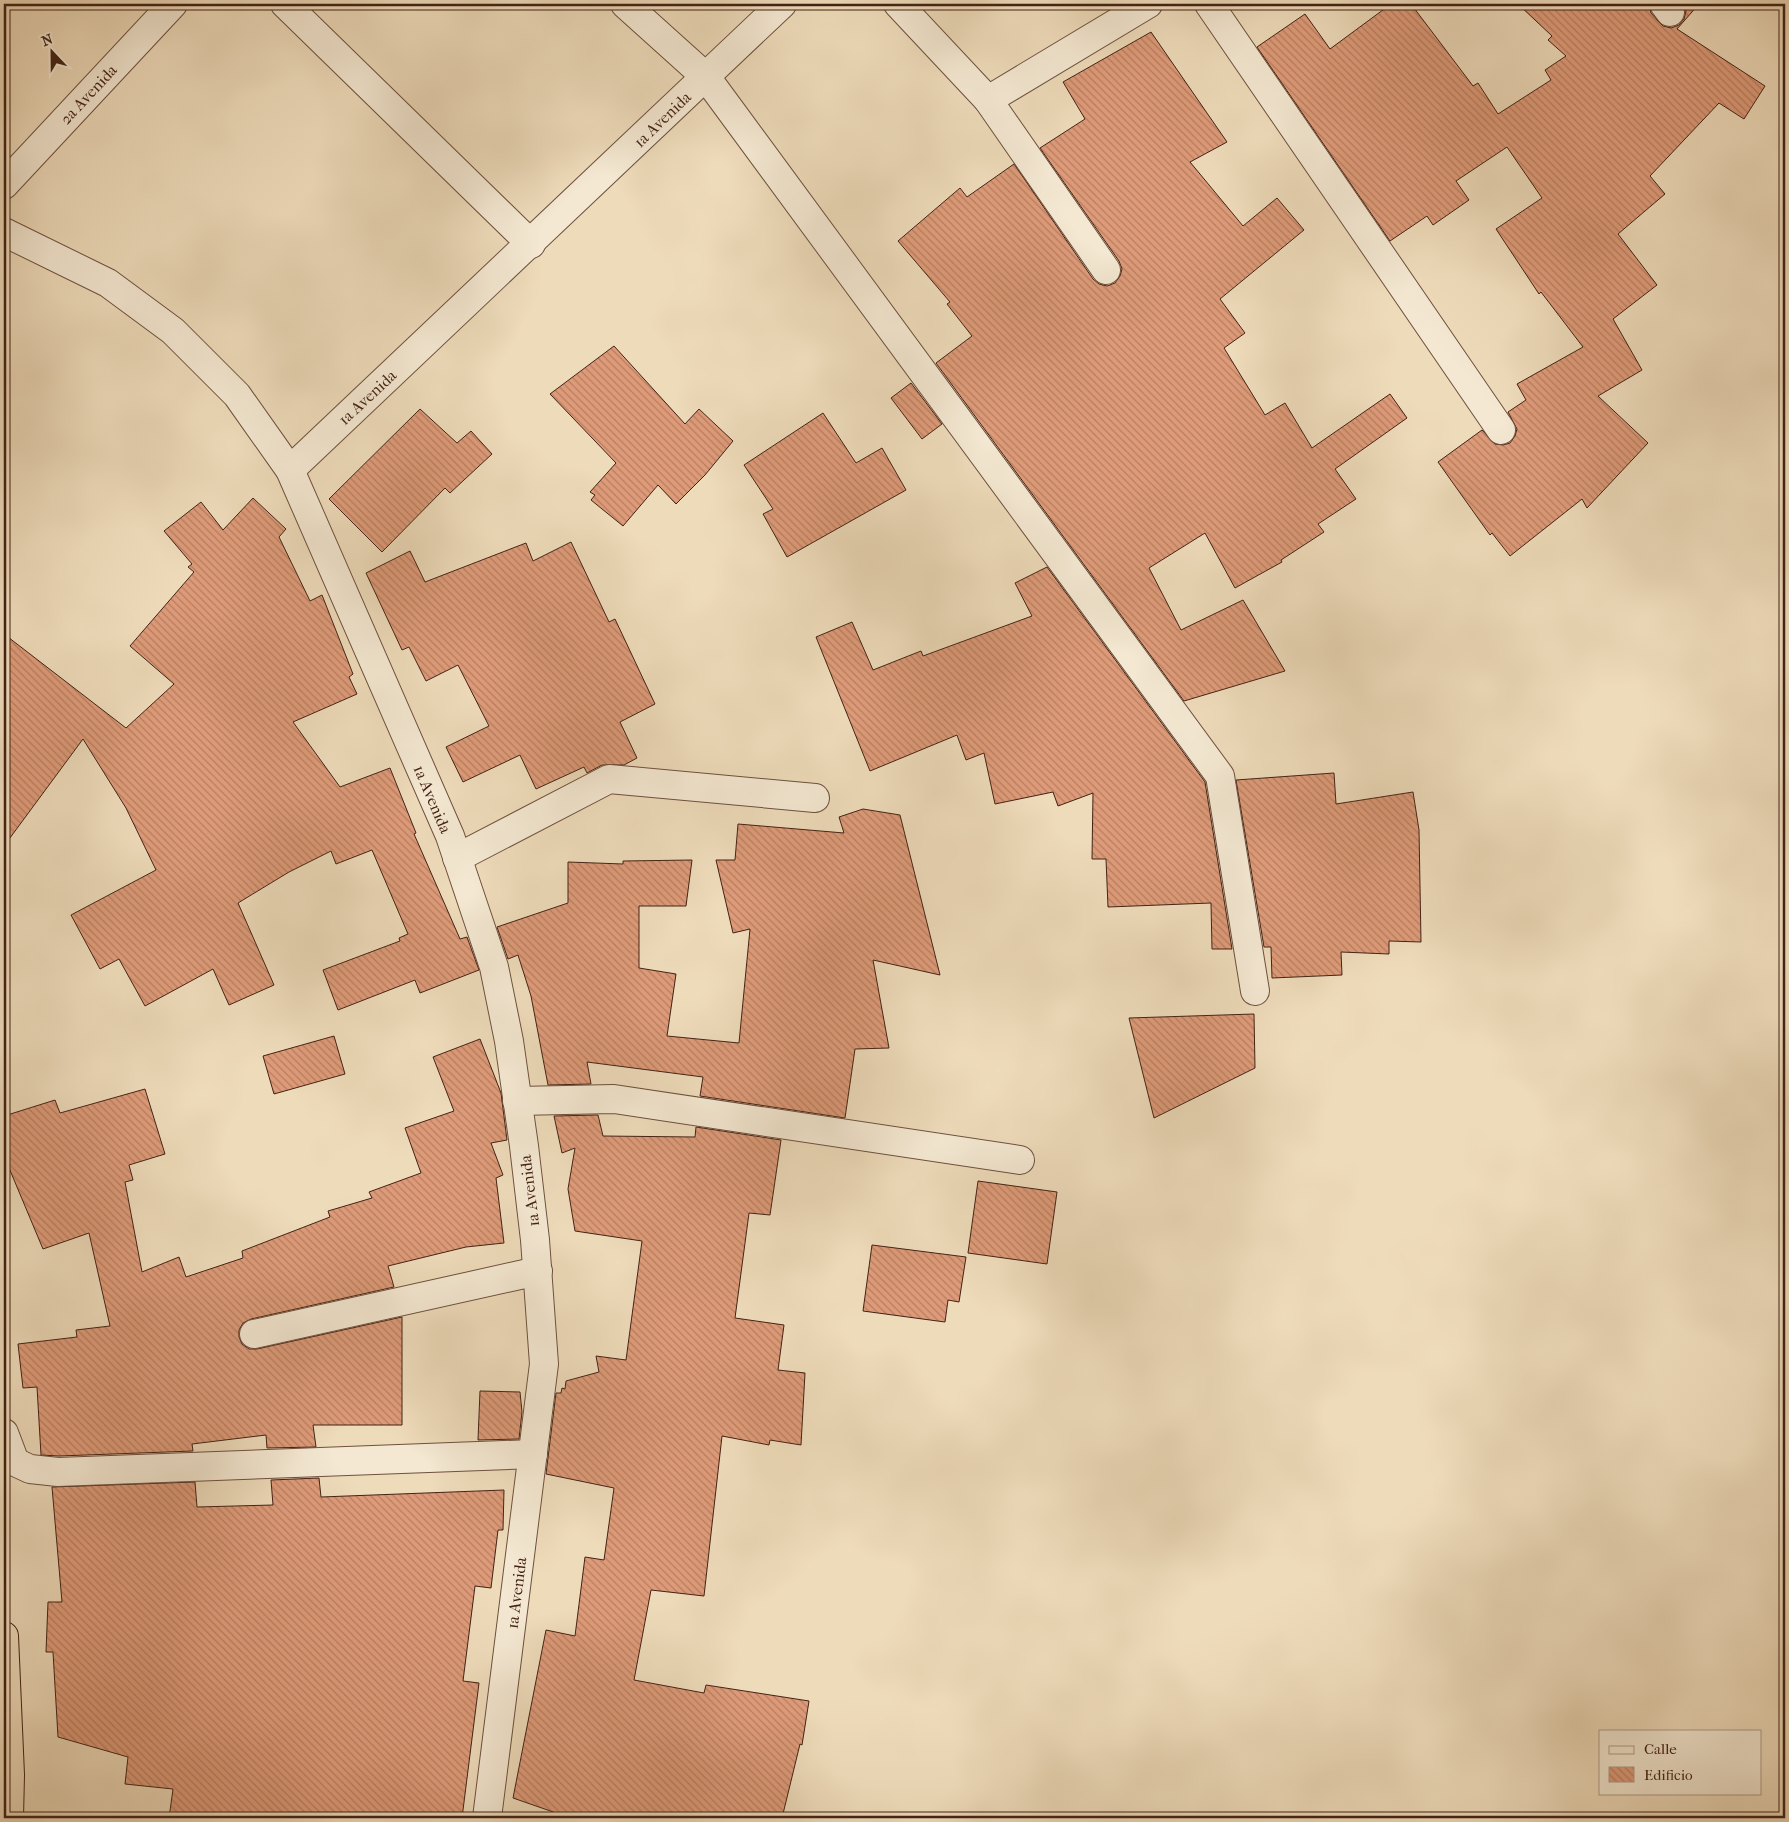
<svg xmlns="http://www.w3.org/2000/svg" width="1789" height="1822" font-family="'IM FELL French Canon',serif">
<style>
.building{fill:url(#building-back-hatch);stroke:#432215}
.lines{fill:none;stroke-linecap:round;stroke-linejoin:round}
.minor-casing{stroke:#6e503e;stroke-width:30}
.tertiary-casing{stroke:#6e503e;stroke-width:30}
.trunk-casing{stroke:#432215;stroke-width:30}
.minor{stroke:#f4e8d2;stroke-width:28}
.tertiary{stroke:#f4e8d2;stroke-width:28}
.trunk{stroke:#eedbba;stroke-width:28}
.labels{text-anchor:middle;stroke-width:4.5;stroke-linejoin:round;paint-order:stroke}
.street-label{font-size:16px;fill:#432215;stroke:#f4e8d2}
</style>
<defs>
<pattern id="building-back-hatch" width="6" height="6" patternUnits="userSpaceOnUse" patternTransform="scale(1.25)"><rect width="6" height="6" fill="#df9b79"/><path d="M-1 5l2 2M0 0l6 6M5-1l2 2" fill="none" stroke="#b67e62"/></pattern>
</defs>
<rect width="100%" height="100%" fill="#eedbba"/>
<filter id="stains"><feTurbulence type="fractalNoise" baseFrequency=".004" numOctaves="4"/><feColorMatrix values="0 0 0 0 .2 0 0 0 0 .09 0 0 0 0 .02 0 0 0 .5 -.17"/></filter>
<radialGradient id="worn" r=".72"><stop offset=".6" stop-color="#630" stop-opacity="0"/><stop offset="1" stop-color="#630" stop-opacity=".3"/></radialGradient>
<g class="building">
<polygon points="1391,4 1411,4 1473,86 1478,83 1498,114 1551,80 1545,70 1566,56 1548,40 1552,36 1518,4 1649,4 1651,13 1658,21 1663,26 1671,28 1679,25 1684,19 1686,11 1683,4 1699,4 1677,29 1765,86 1744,119 1719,103 1650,176 1665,194 1618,234 1657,285 1613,319 1642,370 1598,396 1648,443 1587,508 1582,499 1510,556 1492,533 1490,535 1438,462 1482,430 1495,444 1503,445 1510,443 1515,436 1517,429 1508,412 1526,400 1517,384 1583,347 1541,292 1539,294 1496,229 1542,198 1507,147 1456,181 1469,200 1433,225 1427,216 1390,241 1257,47 1305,14 1330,49"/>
<polygon points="1151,32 1227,142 1190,162 1243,226 1277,198 1304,230 1220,299 1245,333 1224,348 1265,415 1285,403 1312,448 1390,394 1407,418 1335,469 1356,499 1318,524 1324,532 1281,560 1282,562 1235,588 1205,533 1149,568 1181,630 1243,600 1285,671 1184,701 936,363 972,336 947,304 950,302 898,241 960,188 967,197 1014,164 1093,279 1099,284 1107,286 1115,283 1120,276 1122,269 1119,261 1040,148 1085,119 1063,82"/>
<polygon points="614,346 685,424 699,409 733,441 705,475 676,504 658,485 623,526 591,500 595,495 590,492 616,463 550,394"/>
<polygon points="911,383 942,424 922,439 891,398"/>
<polygon points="420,409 457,443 471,431 492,454 450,493 445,488 382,552 329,499"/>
<polygon points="823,413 856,463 882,448 906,490 787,557 763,514 773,509 744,465"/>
<polygon points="253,498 286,529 279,537 310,601 322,595 353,674 349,677 357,694 293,722 340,787 390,768 416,833 414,834 460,939 467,937 479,970 420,993 415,980 338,1010 323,970 400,941 399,938 408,934 372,850 336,864 331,851 289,872 238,903 274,985 229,1005 213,969 145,1006 119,959 100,969 71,915 156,870 126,808 83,739 4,846 4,634 126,728 174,684 130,646 194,572 188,567 192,564 164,531 201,502 223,530"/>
<polygon points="571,542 609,622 615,619 655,704 620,722 637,758 624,765 602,765 587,773 584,767 536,789 520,755 463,782 446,747 489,726 458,665 426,681 409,647 402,650 366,573 410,551 425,582 526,543 533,561"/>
<polygon points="1047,567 1205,782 1232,949 1212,949 1211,903 1108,907 1106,859 1092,859 1093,793 1058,806 1053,792 995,804 984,753 966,760 957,735 870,771 816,637 852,622 873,670 921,651 923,656 1032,616 1015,583"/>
<polygon points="1334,773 1336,804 1413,792 1419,830 1421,942 1389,941 1389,954 1341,952 1342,975 1272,978 1271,947 1264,947 1236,780"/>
<polygon points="863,809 900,815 940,975 873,960 889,1048 855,1049 845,1118 700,1096 703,1077 587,1062 591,1084 548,1085 531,996 518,955 508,959 497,927 568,903 568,862 623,864 623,861 692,860 686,906 639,906 639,968 676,974 667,1036 739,1043 750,929 733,933 716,860 735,860 738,824 844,833 839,817"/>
<polygon points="1254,1014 1255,1068 1154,1118 1129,1018"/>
<polygon points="334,1036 345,1074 274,1094 263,1056"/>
<polygon points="480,1039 501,1093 507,1140 491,1143 503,1175 496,1178 504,1243 466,1247 388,1266 394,1287 251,1319 243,1323 239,1330 239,1337 242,1344 249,1349 257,1349 402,1317 402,1425 313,1425 316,1447 267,1448 266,1435 192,1444 193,1451 59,1456 41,1455 37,1387 23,1388 18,1344 77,1337 76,1330 110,1326 89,1233 43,1249 4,1156 4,1116 55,1100 60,1113 145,1089 165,1154 129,1165 133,1180 125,1182 142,1272 179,1257 186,1277 243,1258 242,1251 330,1217 328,1211 372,1198 369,1192 421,1173 405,1128 454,1111 433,1057"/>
<polygon points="598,1115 603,1136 695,1137 696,1127 781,1140 770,1215 749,1213 735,1318 784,1325 778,1370 805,1373 801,1445 770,1440 769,1445 722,1436 704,1596 651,1590 634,1680 704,1693 706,1685 809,1701 802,1745 800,1744 782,1818 589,1818 559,1814 513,1798 546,1630 575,1636 585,1557 604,1560 614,1488 546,1474 556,1393 561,1393 562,1388 565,1389 566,1381 599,1372 596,1356 626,1360 642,1241 575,1231 568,1189 575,1148 562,1153 554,1116"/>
<polygon points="978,1181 1057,1192 1047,1264 968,1253"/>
<polygon points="872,1245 966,1257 959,1302 948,1300 945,1322 863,1311"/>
<polygon points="480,1391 520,1392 522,1412 519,1439 478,1440"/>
<polygon points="319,1478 321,1497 504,1490 503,1530 498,1530 491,1588 475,1586 463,1681 479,1683 462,1818 169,1818 173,1789 125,1784 128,1757 58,1737 53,1652 46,1652 48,1602 62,1602 52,1487 195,1482 197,1507 273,1505 271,1480"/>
</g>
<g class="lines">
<defs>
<g id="minor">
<polyline points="285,4 531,244"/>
<polyline points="625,4 706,77 1220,776 1255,991"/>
<polyline points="898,4 988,100 1106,270"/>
<polyline points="1209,4 1501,430"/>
<polyline points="1664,4 1670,12"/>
<polyline points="988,100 1148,4"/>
<polyline points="4,185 173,4"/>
<polyline points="290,470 782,4"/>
<polyline points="457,858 609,779 815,798"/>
<polyline points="517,1101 614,1099 1020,1160"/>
<polyline points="254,1334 538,1271"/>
<polyline points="4,1433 15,1462 30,1469 58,1472 533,1454"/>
</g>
<polyline id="tertiary" points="4,232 108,283 173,331 237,395 290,470 450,836 494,967 509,1041 524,1146 535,1240 544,1364 487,1818"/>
<polyline id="trunk" points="4,1636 10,1775 9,1818"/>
</defs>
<use href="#minor" class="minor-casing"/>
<use href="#tertiary" class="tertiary-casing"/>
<use href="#trunk" class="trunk-casing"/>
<use href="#minor" class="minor"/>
<use href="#tertiary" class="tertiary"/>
<use href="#trunk" class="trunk"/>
</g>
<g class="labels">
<g class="street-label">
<text transform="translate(88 94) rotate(-47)" y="6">2a Avenida</text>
<text transform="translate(662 119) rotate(-44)" y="6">1a Avenida</text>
<text transform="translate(367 397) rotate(-43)" y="6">1a Avenida</text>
<text transform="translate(433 799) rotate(67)" y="6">1a Avenida</text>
<text transform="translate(529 1191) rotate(-97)" y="6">1a Avenida</text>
<text transform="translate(516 1593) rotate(-83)" y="6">1a Avenida</text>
</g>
</g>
<rect width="1789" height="1822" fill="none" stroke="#eedbba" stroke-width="20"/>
<rect x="5" y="5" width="1779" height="1812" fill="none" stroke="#432215" stroke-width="2.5"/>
<rect x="10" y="10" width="1769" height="1802" fill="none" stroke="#432215"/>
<rect x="1599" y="1730" width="162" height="65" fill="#f4e8d2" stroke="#ad9986"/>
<rect x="1609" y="1746" width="25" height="8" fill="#f4e8d2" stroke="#ad9986"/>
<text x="1644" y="1754" font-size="15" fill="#432215">Calle</text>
<rect x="1609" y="1767" width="25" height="15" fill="url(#building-back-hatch)" stroke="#ad9986"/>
<text x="1644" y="1780" font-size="15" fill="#432215">Edificio</text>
<g transform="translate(52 52) rotate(338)" stroke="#f4e8d2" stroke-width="4" paint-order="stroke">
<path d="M0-4L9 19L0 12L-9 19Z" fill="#432215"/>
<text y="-8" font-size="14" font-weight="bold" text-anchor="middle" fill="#432215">N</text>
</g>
<rect width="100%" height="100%" filter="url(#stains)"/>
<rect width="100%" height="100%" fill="url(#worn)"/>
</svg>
